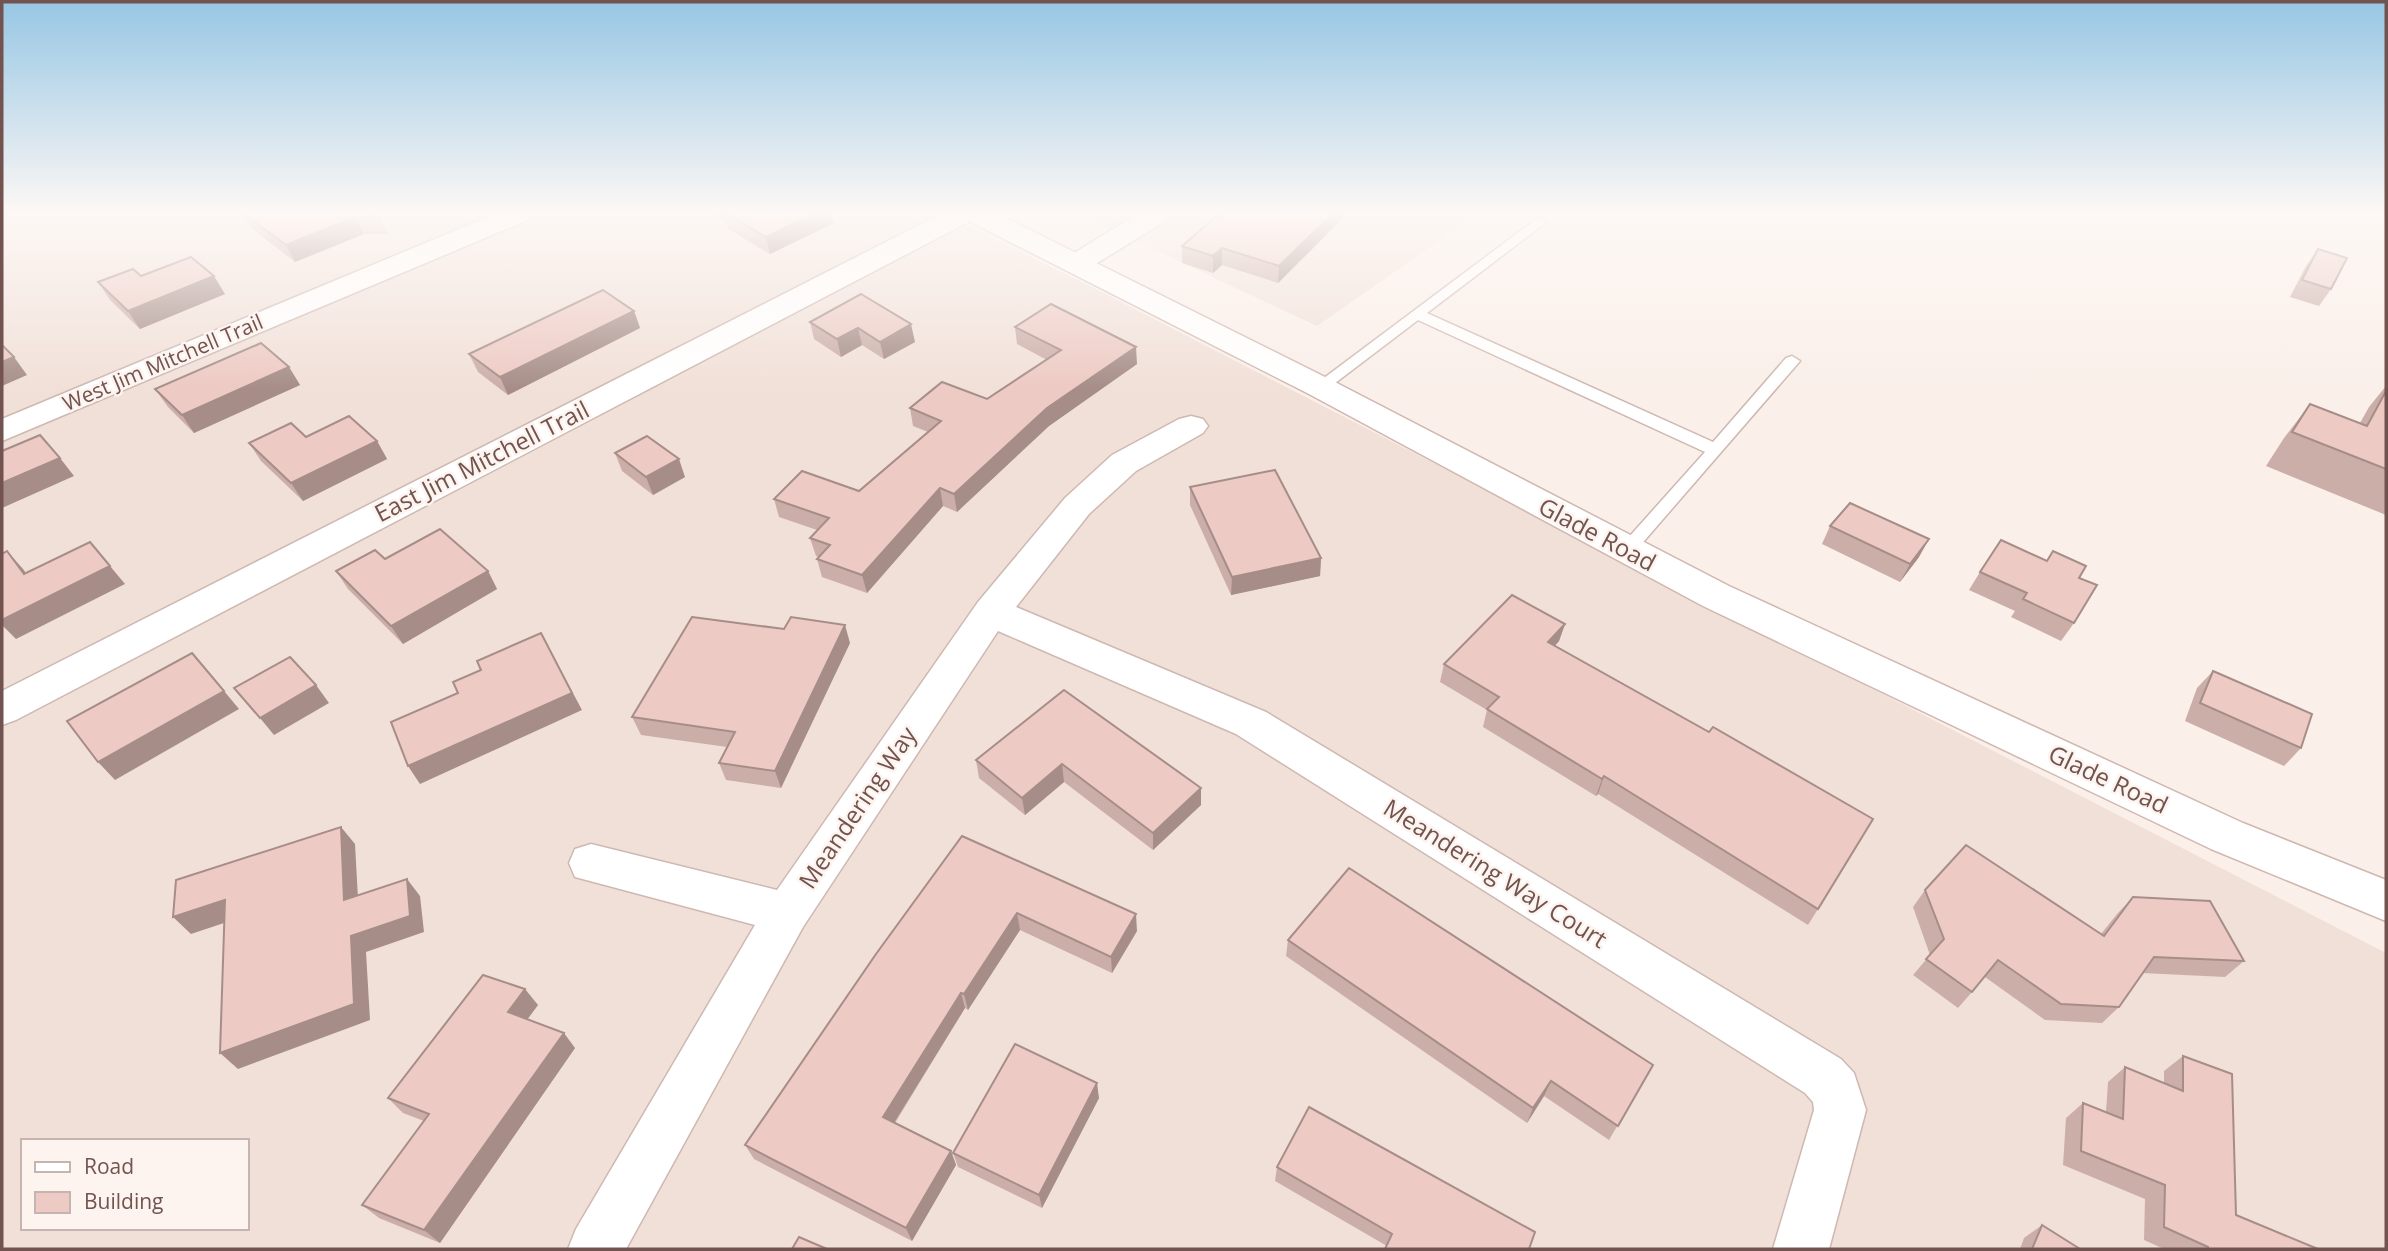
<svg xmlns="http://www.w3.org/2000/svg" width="2388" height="1251" font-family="'Open Sans',sans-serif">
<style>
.residential{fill:#f1e0d8;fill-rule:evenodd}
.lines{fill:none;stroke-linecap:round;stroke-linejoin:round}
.service-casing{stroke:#ceb8b2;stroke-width:3}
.minor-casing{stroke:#ceb8b2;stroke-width:3}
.secondary-casing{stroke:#d0b7b0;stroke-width:3}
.service{fill:#fff;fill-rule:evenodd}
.minor{fill:#fff;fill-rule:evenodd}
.secondary{fill:#fff;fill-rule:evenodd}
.wall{fill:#ccaea8}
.shaded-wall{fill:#a68d88}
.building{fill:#edcac3;stroke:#a68d88;stroke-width:2}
.labels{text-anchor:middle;stroke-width:5;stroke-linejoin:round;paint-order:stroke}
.far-street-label{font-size:21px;fill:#72534f;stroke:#fdf4ef}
.street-label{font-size:24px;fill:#72534f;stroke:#fdf4ef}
</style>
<rect width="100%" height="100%" fill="#faefe9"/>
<g class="residential">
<path d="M 2,214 L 943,214 L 1090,286 L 2386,953 L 2386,1249 L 2,1249 ZM 23,1141 L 247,1141 L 247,1228 L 23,1228 Z"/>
<polygon points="1078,214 1478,214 1317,326"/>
</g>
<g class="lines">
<defs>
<polygon id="service" points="1539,217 1546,221 1544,224 1427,313 1713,442 1786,358 1792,356 1800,361 1632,555 1620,555 1617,551 1620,547 1705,452 1418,320 1326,390 1314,390 1312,387"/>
<g id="minor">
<polygon points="495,214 532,214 528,220 2,441 2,419"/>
<polygon points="941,214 976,214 972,220 16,720 2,725 2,691"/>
<polygon points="1138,214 1171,214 1167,220 1086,270 1076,273 1066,270 1062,264 1066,258"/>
<polygon points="1191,416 1203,419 1208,426 1203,433 1136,471 1089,514 1016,607 1266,712 1841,1059 1854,1073 1866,1110 1829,1249 1773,1249 1814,1110 1813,1102 1805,1093 1236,734 998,631 803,927 626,1249 568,1249 576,1229 755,925 575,877 569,863 575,849 591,844 777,890 978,602 1065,498 1112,455 1179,419"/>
</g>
<polygon id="secondary" points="963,214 998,214 1331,380 1729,586 2243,823 2386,880 2386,921 2211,849 1703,606 1309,394 967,220"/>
</defs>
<use href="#service" class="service-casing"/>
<use href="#minor" class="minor-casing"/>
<use href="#secondary" class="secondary-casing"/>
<use href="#service" class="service"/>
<use href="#minor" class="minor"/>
<use href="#secondary" class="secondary"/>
</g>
<g class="wall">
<polygon points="242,214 376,214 380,217 388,234 364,234 295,262 251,228"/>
<polygon points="710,214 832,214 834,223 770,254 728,229 726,223"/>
<polygon points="1219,214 1347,214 1278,283 1222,265 1213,273 1182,263 1182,246"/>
<polygon points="2318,249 2331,289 2319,306 2290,297 2306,266"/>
<polygon points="98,282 225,294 140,329 110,300"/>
<polygon points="861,294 915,342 884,359 862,345 841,357 814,339 810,322"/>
<polygon points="634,311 640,328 508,395 478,372 469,354"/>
<polygon points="1015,327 1137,364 1049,426 957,512 943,506 867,593 822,577 817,559 819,557 816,556 810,538 817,530 779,517 774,499 859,491 928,432 913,426 910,408 987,399 1047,360 1017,344"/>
<polygon points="289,367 300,385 194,433 168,407 155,389"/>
<polygon points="2386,386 2386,515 2266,466 2284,438 2310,404 2360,423 2369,407"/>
<polygon points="306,437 377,441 387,459 303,501 261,461 249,443"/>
<polygon points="615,453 685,477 653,495 622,471"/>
<polygon points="1190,487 1321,558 1320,576 1231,595 1190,505"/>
<polygon points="1830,526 1919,557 1900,582 1822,544"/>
<polygon points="385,559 488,571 497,589 403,644 348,589 336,571"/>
<polygon points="1980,572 2079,578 2074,623 2061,641 2011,617 2015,611 1969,590"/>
<polygon points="1565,624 1559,641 1555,646 1818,909 1808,925 1598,794 1596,796 1483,727 1487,710 1440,682 1444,664"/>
<polygon points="850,643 781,788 726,780 719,763 727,747 641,735 632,717"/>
<polygon points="2213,671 2301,748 2284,766 2185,721 2197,688"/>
<polygon points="1064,690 1201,788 1201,805 1153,850 1064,782 1025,815 979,778 976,760"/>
<polygon points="962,836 1137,931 1112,973 1020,930 968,1010 965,1008 895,1123 951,1151 956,1165 912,1241 754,1159 745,1145"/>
<polygon points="1925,890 2101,934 2117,914 2133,897 2244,961 2225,977 2142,973 2119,1007 2102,1023 2045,1020 1985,977 1958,1008 1913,975 1930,955 1913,907"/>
<polygon points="1288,940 1653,1065 1609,1140 1544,1096 1527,1123 1286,956"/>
<polygon points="538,1005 527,1019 575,1048 440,1243 379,1218 362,1205 424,1121 403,1113 388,1098"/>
<polygon points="2183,1056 2236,1215 2318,1249 2164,1249 2144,1240 2145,1199 2063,1165 2066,1118 2083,1103 2106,1112 2108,1082 2125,1067 2164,1083 2164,1071"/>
<polygon points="1099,1098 1042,1208 958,1167 953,1153"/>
<polygon points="1277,1167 1535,1232 1387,1246 1275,1181"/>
<polygon points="2042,1225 2080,1249 2020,1249 2024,1238"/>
</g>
<g class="shaded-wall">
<polygon points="813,214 832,214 834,223 770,254 766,237"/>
<polygon points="1332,214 1347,214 1278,283 1279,266"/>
<polygon points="355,217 364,234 295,262 286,245"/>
<polygon points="1222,248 1222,265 1213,273 1213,256"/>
<polygon points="214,276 225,294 140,329 128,311"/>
<polygon points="634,311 640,328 508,395 500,377"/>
<polygon points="911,324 915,342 884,359 880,342"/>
<polygon points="858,328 862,345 841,357 837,339"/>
<polygon points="1136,347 1137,364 1049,426 957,512 954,494 1047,408"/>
<polygon points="14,357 27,375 2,386 2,362"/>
<polygon points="289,367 300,385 194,433 182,415"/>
<polygon points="377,441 387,459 303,501 291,483"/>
<polygon points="60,458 74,476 2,508 2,483"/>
<polygon points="679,459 685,477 653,495 646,477"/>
<polygon points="940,488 943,506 867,593 862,575"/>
<polygon points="1929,539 1919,557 1900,582 1910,564"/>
<polygon points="7,551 23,569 40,592 24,574"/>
<polygon points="1321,558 1320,576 1231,595 1232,577"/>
<polygon points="110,566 125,584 16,639 2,625 2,620"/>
<polygon points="488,571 497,589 403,644 391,626"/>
<polygon points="1565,624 1559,641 1542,660 1548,642"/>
<polygon points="845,625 850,643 781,788 775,771"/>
<polygon points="541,633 582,710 420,784 408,766"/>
<polygon points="316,685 329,703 274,735 260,718"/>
<polygon points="224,691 239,709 115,780 98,762"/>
<polygon points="1062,764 1064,782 1025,815 1022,798"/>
<polygon points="1604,776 1598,794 1596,796 1602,779"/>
<polygon points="1201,788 1201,805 1153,850 1153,833"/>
<polygon points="341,827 355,844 359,917 344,900"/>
<polygon points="407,879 420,896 424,932 366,952 370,1020 238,1069 220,1053 351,936"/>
<polygon points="225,900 242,917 191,934 173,917"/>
<polygon points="1017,913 1020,930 968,1010 964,994"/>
<polygon points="1136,914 1137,931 1112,973 1111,957"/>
<polygon points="525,989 538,1005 521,1028 508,1012"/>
<polygon points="961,993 965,1008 889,1131 883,1117"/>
<polygon points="564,1033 575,1048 440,1243 424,1230"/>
<polygon points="1551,1081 1544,1096 1527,1123 1533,1108"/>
<polygon points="1097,1083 1099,1098 1042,1208 1039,1195"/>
<polygon points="951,1151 956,1165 912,1241 906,1228"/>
</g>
<g class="building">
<polygon points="244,214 376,214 380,217 355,217 286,245"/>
<polygon points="727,214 813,214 766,237"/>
<polygon points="1219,214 1332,214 1279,266 1222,248 1213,256 1182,246"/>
<polygon points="2318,249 2347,258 2331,289 2302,280"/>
<polygon points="191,257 214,276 128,311 98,282 133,269 141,276"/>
<polygon points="603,290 634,311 500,377 469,354"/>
<polygon points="861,294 911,324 880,342 858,328 837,339 810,322"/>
<polygon points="1051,304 1136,347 1047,408 954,494 940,488 862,575 817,559 830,545 810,538 829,518 774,499 802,471 859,491 941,421 910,408 942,382 987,399 1061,350 1015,327"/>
<polygon points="261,343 289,367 182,415 155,389"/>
<polygon points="2,345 14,357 2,362"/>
<polygon points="2386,391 2386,469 2292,432 2310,404 2367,426"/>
<polygon points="349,416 377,441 291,483 249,443 291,423 306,437"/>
<polygon points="40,435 60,458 2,483 2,451"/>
<polygon points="647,436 679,459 646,477 615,453"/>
<polygon points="1275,470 1321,558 1232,577 1190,487"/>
<polygon points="1850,503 1929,539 1910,564 1830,526"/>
<polygon points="440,529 488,571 391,626 336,571 375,550 385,559"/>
<polygon points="2001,540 2047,561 2053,551 2086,566 2079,578 2097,585 2074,623 2023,599 2027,593 1980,572"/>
<polygon points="90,542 110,566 2,620 2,554 7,551 24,574"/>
<polygon points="1512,595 1565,624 1548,642 1709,732 1713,727 1873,819 1818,909 1604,776 1602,779 1487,709 1499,697 1444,664"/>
<polygon points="692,617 784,629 791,617 845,625 775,771 719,763 735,732 632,717"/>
<polygon points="541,633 572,693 408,766 391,722 458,693 453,682 481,670 477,661"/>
<polygon points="192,653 224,691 98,762 67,721"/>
<polygon points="290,657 316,685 260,718 234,688"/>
<polygon points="2213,671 2312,714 2301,748 2200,703"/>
<polygon points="1064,690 1201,788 1153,833 1062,764 1022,798 976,760"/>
<polygon points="341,827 344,900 407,879 410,916 351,936 354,1004 220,1053 225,900 173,917 176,880"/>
<polygon points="962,836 1136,914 1111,957 1017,913 964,994 961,993 883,1117 951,1151 906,1228 745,1145 876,954"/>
<polygon points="1966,845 2104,936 2133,897 2210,901 2244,961 2154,957 2119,1007 2061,1004 1998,960 1972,992 1926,959 1944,939 1925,890"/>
<polygon points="1349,868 1653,1065 1618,1126 1551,1081 1533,1108 1288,940"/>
<polygon points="483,975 525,989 508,1012 564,1033 424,1230 362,1205 429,1114 388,1098"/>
<polygon points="1015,1044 1097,1083 1039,1195 953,1153"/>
<polygon points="2183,1056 2232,1074 2236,1215 2318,1249 2208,1249 2208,1247 2164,1227 2165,1185 2081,1151 2083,1103 2123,1119 2125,1067 2183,1091"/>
<polygon points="1309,1107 1535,1232 1529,1249 1385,1249 1392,1234 1277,1167"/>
<polygon points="2042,1225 2080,1249 2032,1249"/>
<polygon points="799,1237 827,1249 792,1249"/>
</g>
<linearGradient id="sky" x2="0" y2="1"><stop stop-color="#97c6e4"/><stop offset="0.55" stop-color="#fdf8f5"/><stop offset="1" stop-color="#fdf8f5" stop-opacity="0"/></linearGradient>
<rect width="2388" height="389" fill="url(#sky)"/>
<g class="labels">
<g class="far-street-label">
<text transform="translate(163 363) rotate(-23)" y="7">West Jim Mitchell Trail</text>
</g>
<g class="street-label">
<text transform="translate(482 462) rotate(-27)" y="8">East Jim Mitchell Trail</text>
<text transform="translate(1597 535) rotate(28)" y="8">Glade Road</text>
<text transform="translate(2108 780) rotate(25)" y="8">Glade Road</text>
<text transform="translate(858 808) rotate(-56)" y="8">Meandering Way</text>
<text transform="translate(1495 874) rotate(32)" y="8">Meandering Way Court</text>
</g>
</g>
<rect width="2388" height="1251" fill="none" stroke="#72534f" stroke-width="7"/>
<rect x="21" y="1139" width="228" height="91" fill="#fdf4ef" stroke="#c5b4af" stroke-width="2"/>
<rect x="35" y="1162" width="35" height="10" fill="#ffffff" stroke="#c5b4af" stroke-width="2"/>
<text x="84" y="1174" font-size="21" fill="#72534f">Road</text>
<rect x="35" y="1192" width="35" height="21" fill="#edcac3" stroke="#c5b4af" stroke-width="2"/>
<text x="84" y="1209" font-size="21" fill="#72534f">Building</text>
</svg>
